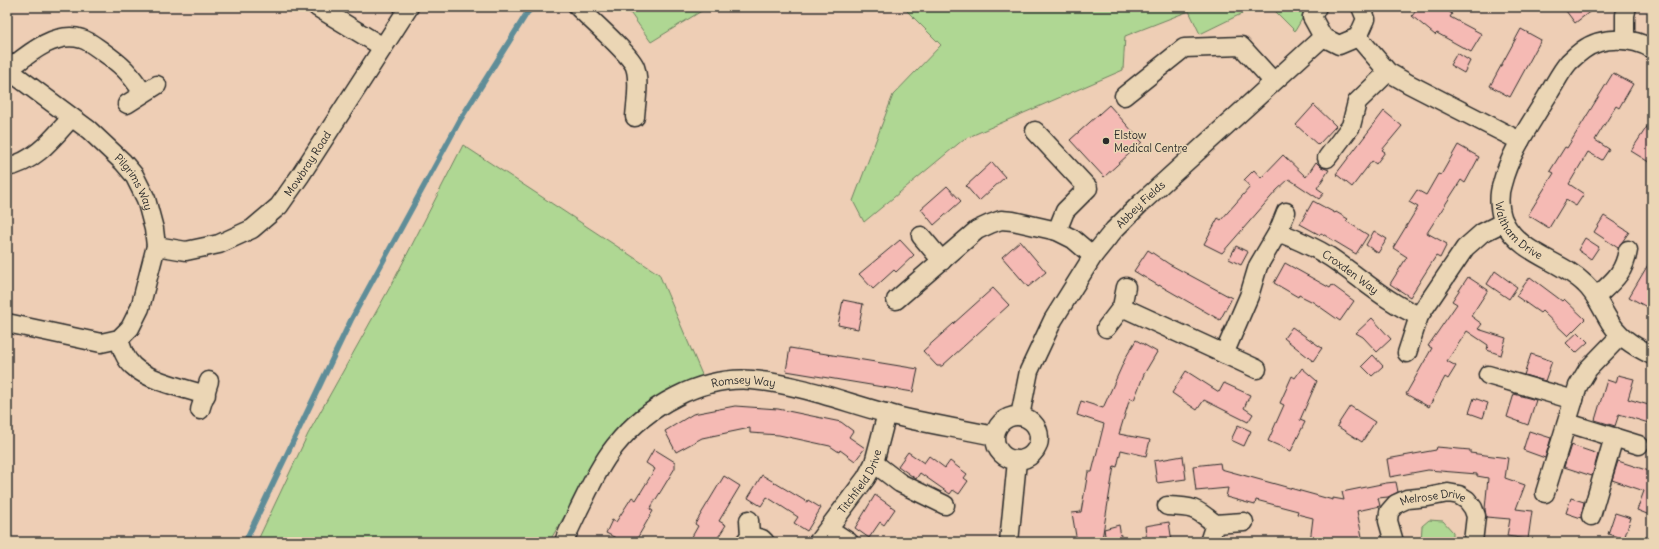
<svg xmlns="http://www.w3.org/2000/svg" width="1659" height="549" font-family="Delius,sans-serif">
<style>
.green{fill:#afd793;stroke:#6d815f}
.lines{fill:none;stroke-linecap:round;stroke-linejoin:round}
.stream{stroke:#5f8d98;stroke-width:5.5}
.building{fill:#f5bab4;stroke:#2b2b2b}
.minor-casing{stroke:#2b2b2b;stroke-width:21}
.minor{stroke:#ebd6b5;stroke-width:18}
.poi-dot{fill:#2b2b2b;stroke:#ebd6b5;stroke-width:1.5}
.labels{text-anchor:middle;stroke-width:3;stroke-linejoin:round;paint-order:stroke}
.poi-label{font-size:11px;fill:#2b2b2b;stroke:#ebd6b5;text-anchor:start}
.street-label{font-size:11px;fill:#2b2b2b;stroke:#ebd6b5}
</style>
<rect width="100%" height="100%" fill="#eeceb5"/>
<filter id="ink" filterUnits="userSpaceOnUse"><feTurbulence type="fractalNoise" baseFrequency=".025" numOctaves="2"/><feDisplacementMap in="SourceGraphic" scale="8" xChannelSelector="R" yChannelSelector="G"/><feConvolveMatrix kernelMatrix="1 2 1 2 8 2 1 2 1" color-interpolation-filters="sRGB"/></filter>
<g filter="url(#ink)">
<g class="green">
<polygon points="626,7 708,7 651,42"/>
<polygon points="903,7 1249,7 1241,14 1200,34 1189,11 1125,36 1123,70 964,139 864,222 853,201 893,95 941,45"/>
<polygon points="1271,7 1309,7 1295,31"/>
<polygon points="463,145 659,274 703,377 656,398 615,431 549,542 257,542 308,434 395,278"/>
<polygon points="1429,520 1443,521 1453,532 1453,542 1421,542 1422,526"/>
</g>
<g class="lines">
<polyline class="stream" points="245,542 351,320 460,120 527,13 533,7"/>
</g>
<g class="building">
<polygon points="1419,7 1443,7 1452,14 1450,17 1482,34 1471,52 1437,33 1435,35 1412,16"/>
<polygon points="1563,7 1596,7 1575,23"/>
<polygon points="1521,29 1541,40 1510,97 1490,86"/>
<polygon points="1457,53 1470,61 1464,73 1450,65"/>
<polygon points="1613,73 1633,84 1619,108 1616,106 1595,140 1609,149 1602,160 1588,152 1569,184 1584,194 1576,206 1566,200 1549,228 1528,215 1554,173 1550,171 1565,147 1567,148"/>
<polygon points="1109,105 1142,142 1104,177 1070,140"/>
<polygon points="1314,105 1336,126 1318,145 1296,125"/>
<polygon points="1384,111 1402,126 1382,150 1385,152 1376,164 1372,161 1352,187 1336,174"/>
<polygon points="1652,119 1652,164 1631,151"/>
<polygon points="1458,145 1479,157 1465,183 1461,180 1427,233 1447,244 1440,258 1436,256 1410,297 1390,284 1407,257 1393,248 1418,207 1409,202 1417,190 1426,195 1438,174 1441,175"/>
<polygon points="1283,155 1306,177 1316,162 1321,167 1329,170 1317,188 1324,193 1319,199 1289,179 1277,190 1222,253 1204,244 1218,218 1221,220 1250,187 1244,180 1254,170 1261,178"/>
<polygon points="992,162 1005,177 979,201 966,186"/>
<polygon points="947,186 961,201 934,225 921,209"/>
<polygon points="1313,201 1335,213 1336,212 1348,219 1346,221 1368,235 1356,254 1321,233 1320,235 1300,224"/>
<polygon points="1604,216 1629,232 1618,248 1594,232"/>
<polygon points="1374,231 1387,239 1378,253 1366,245"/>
<polygon points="1585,238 1599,247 1591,259 1578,250"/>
<polygon points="900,240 914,255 896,272 894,270 873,289 859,274"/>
<polygon points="1020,241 1046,272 1028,287 1002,257"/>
<polygon points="1236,246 1248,252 1241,265 1229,259"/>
<polygon points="1148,250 1169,264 1232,298 1220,320 1159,285 1159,286 1134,271"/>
<polygon points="1652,258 1652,310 1629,297"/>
<polygon points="1285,263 1330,288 1332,285 1354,301 1340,321 1313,302 1299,295 1298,297 1274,283"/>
<polygon points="1495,271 1517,287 1509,299 1487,284"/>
<polygon points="1468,277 1488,290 1471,316 1482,324 1478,329 1506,338 1501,355 1487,350 1488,345 1467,331 1447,361 1456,366 1448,379 1445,377 1429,407 1406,394 1432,348 1428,346 1457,304 1452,301"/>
<polygon points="1530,277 1562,301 1564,299 1585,319 1568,336 1542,311 1540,313 1516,296"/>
<polygon points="993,288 1009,305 942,366 937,366 923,351"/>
<polygon points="843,300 863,304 858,329 838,325"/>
<polygon points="1372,318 1391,339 1377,352 1363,337 1356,333"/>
<polygon points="1292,327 1322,348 1313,361 1284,338"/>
<polygon points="1578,332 1588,342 1576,353 1566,343"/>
<polygon points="1136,340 1157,352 1144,374 1134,400 1130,398 1119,434 1150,440 1146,456 1121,450 1117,467 1114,466 1102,539 1077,542 1072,513 1081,512 1088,472 1092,472 1104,424 1077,415 1081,401 1103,408 1126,357"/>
<polygon points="790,348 918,369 913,392 786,371"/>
<polygon points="1531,354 1552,361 1545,381 1524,375"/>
<polygon points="1373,355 1383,366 1372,376 1362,366"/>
<polygon points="1302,368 1317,381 1300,420 1305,422 1291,451 1268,441 1284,405 1280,403 1292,376 1295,378"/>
<polygon points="1186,371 1219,392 1224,383 1250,395 1244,408 1253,414 1248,422 1204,400 1197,410 1172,393"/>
<polygon points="1618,375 1634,379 1628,399 1652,406 1652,424 1619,414 1615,426 1595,420 1607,380 1616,383"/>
<polygon points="1514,394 1536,400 1528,425 1507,417"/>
<polygon points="1474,398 1488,403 1483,418 1469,413"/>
<polygon points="735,406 778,409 841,422 853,431 849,437 865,448 855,461 840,450 839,452 830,446 779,435 750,433 750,428 702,438 676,452 665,431 693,414"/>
<polygon points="1350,406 1375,422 1362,442 1337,426"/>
<polygon points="1238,425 1251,431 1244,446 1231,440"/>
<polygon points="1529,431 1551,438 1545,458 1523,450"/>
<polygon points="1571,445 1598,454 1592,476 1564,467"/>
<polygon points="1437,447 1470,450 1470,453 1508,458 1505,478 1525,485 1516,509 1532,511 1528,539 1507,536 1510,519 1486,517 1485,509 1488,478 1477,476 1477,474 1428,470 1390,477 1387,459 1436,450"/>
<polygon points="654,449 675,462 675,468 650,509 653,511 635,542 614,542 616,538 606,533 612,520 616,522 632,497 636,500 655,469 646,463"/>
<polygon points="908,452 924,463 929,456 945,468 950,461 967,474 964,478 968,481 959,494 953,490 950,494 920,473 916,479 898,466"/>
<polygon points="1183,456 1186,479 1157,483 1154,461"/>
<polygon points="1618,461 1652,472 1652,516 1637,510 1644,491 1612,480"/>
<polygon points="1220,463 1221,469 1333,500 1333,498 1344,500 1342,492 1386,483 1396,482 1398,492 1388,497 1378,498 1380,506 1357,511 1363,542 1310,542 1313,518 1297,514 1298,511 1256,500 1255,505 1226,497 1228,488 1196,491 1193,466"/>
<polygon points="762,475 807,502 808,500 821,508 807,531 794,523 798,517 767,497 761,506 748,498"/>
<polygon points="724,476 740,486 719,521 726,525 715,542 689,542 698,526 695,524"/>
<polygon points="875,495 895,509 884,525 880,522 869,538 855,528"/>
<polygon points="1571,498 1584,502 1581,518 1566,513"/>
<polygon points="1615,513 1631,518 1624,539 1608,534"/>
<polygon points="1169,522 1172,542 1147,542 1145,526"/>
<polygon points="1119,525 1122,542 1106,542 1104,529"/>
</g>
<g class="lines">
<defs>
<g id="minor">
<polyline points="317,7 383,47"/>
<path d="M 578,7 C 589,18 631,55 635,67 C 640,81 636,103 635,117"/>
<polyline points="1317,7 1312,17 1323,37 1339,45 1358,37 1366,19 1361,7"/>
<polyline points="1358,37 1388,72 1409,84 1520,141"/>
<polyline points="1625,40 1625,15 1627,7"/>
<path id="s1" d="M 1652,49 C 1633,37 1602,36 1583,50 C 1579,53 1573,58 1569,62 C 1560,72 1554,86 1546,98 C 1530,125 1510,152 1502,184 C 1498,195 1499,212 1504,222 C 1521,255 1561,260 1585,284 C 1595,293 1600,305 1607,317 C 1617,336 1633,346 1652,355"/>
<path id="s2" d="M 7,69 L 89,130 L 123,162 L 134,175 L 146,199 L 154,229 L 156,246 L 140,308 L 130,328 L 119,339 L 101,343 L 7,323"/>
<path d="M 8,70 C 27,55 55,30 82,39 C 89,41 96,47 102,51 C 123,66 129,72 143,93"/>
<polyline points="1124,96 1184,48 1241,46 1273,81"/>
<polyline points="127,104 157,85"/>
<polyline points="1035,131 1088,188 1065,211 1057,231"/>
<polyline points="1327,158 1351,126 1357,102 1388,72"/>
<path d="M 7,167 C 35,162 53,138 71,118"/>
<path id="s3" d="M 1278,232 C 1296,239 1314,247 1330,257 C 1360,277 1386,302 1419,316"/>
<polyline points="921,236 942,261"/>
<path id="s4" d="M 156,246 L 186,251 L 219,244 L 252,229 L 279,206 L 300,176 L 409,7"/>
<path d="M 1596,297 C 1613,281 1624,274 1628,250"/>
<polyline points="896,300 977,230 990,224 1001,220 1013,221 1057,231 1073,239 1093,256"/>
<polyline points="1122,307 1257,369"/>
<polyline points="1106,328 1122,307 1126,287"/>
<path d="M 119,339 C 122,349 125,359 133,366 C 147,380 186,389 206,395"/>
<polyline points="1407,353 1419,316 1465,248 1482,233 1504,222"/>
<polyline points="1224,354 1249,296 1258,266 1278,232 1286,212"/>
<polyline points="1488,375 1574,400"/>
<polyline points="200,410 209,381"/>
<circle cx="1017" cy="438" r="22"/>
<path id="s5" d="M 1020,416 L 1029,371 L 1053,320 L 1093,256 L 1114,230 L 1141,203 L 1323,37"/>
<polyline points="1568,423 1639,445"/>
<polyline points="874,463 900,483 945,505"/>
<polyline points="1545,493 1578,386 1588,369 1620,336"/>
<path d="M 1167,506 C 1192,507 1195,507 1215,524 L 1244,522"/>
<polyline points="1591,516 1614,437"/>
<polyline points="829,529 849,542"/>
<polyline points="750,536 762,539 765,542"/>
<path id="s6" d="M 564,542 C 568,531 574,520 579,509 C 590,487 600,465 615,446 C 647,406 701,376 752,380 C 798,384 841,401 885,413 C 920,423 958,428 994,436"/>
<polyline points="745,542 750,536 749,520"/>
<path id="s7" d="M 818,542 L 866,478 L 874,463 L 887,413"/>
<polyline points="1009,542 1017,461"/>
<polyline points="1209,542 1215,524"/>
<path id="s8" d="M 1394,542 L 1388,521 L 1389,512 L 1396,504 L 1407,499 L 1428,497 L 1448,493 L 1459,495 L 1467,500 L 1473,508 L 1476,516 L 1473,542"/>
</g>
</defs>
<use href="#minor" class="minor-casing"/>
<use href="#minor" class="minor"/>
</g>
</g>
<circle class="poi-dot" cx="1106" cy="141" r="4"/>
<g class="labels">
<g class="poi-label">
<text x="1114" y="139">Elstow<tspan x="1114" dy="13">Medical Centre</tspan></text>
</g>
<g class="street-label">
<text dy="4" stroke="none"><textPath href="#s4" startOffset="187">Mowbray Road</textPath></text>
<text dy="4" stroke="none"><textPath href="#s2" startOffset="172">Pilgrims Way</textPath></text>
<text dy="4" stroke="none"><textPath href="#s5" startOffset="248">Abbey Fields</textPath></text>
<text dy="4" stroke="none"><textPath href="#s1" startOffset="285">Waltham Drive</textPath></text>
<text dy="4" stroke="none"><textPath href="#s3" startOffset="83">Croxden Way</textPath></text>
<text dy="4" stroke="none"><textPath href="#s6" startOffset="258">Romsey Way</textPath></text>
<text dy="4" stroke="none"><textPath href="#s7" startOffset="74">Titchfield Drive</textPath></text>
<text dy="4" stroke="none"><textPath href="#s8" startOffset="80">Melrose Drive</textPath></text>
</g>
</g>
<rect width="1659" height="549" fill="none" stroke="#ebd6b5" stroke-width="24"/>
<rect x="12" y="12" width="1635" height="525" fill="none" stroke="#2b2b2b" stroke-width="1.5" filter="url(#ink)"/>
</svg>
